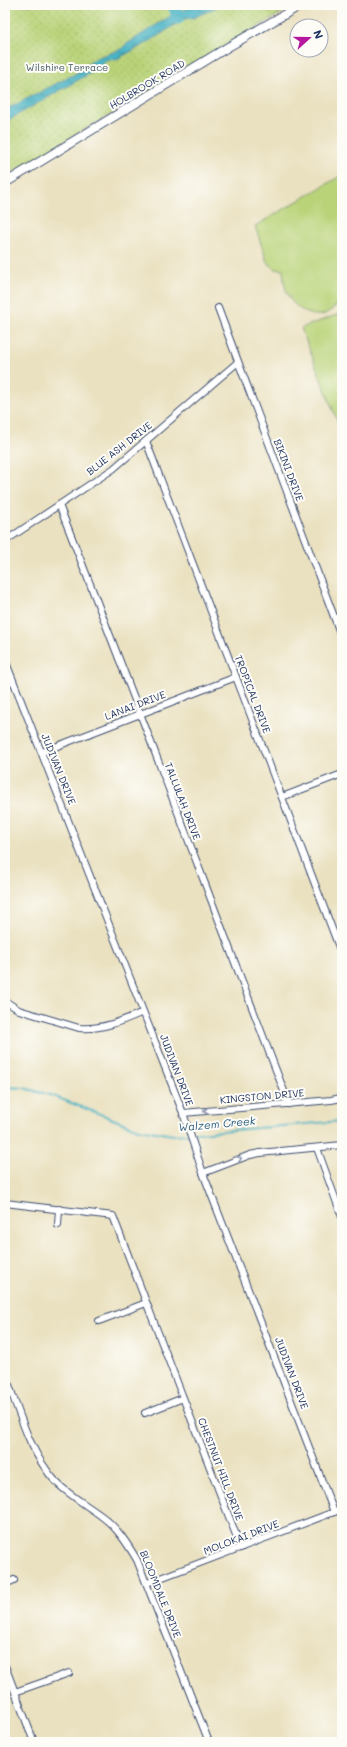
<svg xmlns="http://www.w3.org/2000/svg" width="347" height="1747" font-family="Mali,sans-serif">
<style>
.grass{fill:#b9d378;stroke:#6a816b}
.park{fill:url(#park-dots);stroke:#6a816b}
.water{fill:url(#water-ripples);stroke:#2f7090}
.lines{fill:none;stroke-linecap:round;stroke-linejoin:round}
.stream{stroke:#43b0c1;stroke-width:2}
.river{stroke:#43b0c1;stroke-width:13}
.minor-casing{stroke:#3a4a6d;stroke-width:8}
.tertiary-casing{stroke:#3a4a6d;stroke-width:10}
.minor{stroke:#fff;stroke-width:6}
.tertiary{stroke:#fff;stroke-width:8}
.oneway{stroke:#8d97ae}
.labels{text-anchor:middle;stroke-width:4;stroke-linejoin:round;paint-order:stroke}
.park-label{font-size:10px;fill:#425864;stroke:#fdfcf7}
.street-label{font-size:10px;fill:#1b2f5e;stroke:#fdfcf7}
.water-label{font-size:11px;font-style:italic;fill:#295c81;stroke:#fdfcf7}
</style>
<defs>
<pattern id="park-dots" width="8" height="8" patternUnits="userSpaceOnUse"><rect width="8" height="8" fill="#b9d378"/><path d="M2 2h.1M6 6h.1" fill="none" stroke="#9eb56a" stroke-width="1.8" stroke-linecap="round"/></pattern>
<pattern id="water-ripples" width="26" height="14" patternUnits="userSpaceOnUse"><rect width="26" height="14" fill="#43b0c1"/><path d="M2 4q2-2 4 0t4 0M15 11q2-2 4 0t4 0" fill="none" stroke="#3790a0"/></pattern>
</defs>
<rect width="100%" height="100%" fill="#fdfcf7"/>
<filter id="ink" filterUnits="userSpaceOnUse"><feTurbulence type="fractalNoise" baseFrequency=".025" numOctaves="2"/><feDisplacementMap in="SourceGraphic" scale="8" xChannelSelector="R" yChannelSelector="G"/><feConvolveMatrix kernelMatrix="1 2 1 2 8 2 1 2 1" color-interpolation-filters="sRGB"/></filter>
<filter id="wash" filterUnits="userSpaceOnUse"><feTurbulence type="fractalNoise" baseFrequency=".012" numOctaves="4" result="noise"/><feDisplacementMap in="SourceGraphic" scale="16" xChannelSelector="R" yChannelSelector="G"/><feGaussianBlur stdDeviation="0.9" result="paint"/><feColorMatrix in="noise" values="0 0 0 0 0 0 0 0 0 0 0 0 0 0 0 0 0 1.4 0 .05"/><feComposite in="paint" operator="in"/></filter>
<g filter="url(#wash)">
<rect width="100%" height="100%" fill="#eae1c0"/>
<g class="grass">
<path d="M 342,175 L 342,300 C 337,305 329,313 322,315 C 308,317 294,307 288,295 C 284,288 284,279 283,270 L 275,269 L 267,262 L 255,226 Z"/>
<polygon points="342,313 342,433 301,328"/>
</g>
<polygon class="park" points="14,5 295,5 5,177 5,12"/>
<polygon class="water" points="195,5 221,5 193,18 184,19 147,43 115,60 108,59 94,71 5,122 5,110 75,74 96,58 122,49 125,45 169,17"/>
<g class="lines">
<polyline class="stream" points="5,1087 24,1088 53,1096 139,1129 173,1135 342,1121"/>
<polyline class="river" points="174,5 178,18"/>
</g>
</g>
<g filter="url(#ink)">
<g class="lines">
<defs>
<g id="minor">
<polyline points="218,308 342,638"/>
<polyline points="146,441 342,955"/>
<path d="M 59,505 C 138,704 212,904 289,1104"/>
<polyline points="5,541 113,469 238,362"/>
<polyline points="5,660 183,1113 203,1173 334,1512"/>
<polyline points="5,684 13,681"/>
<polyline points="42,752 236,677"/>
<polyline points="282,797 342,774"/>
<path d="M 5,1001 L 19,1010 L 79,1028 C 102,1030 122,1021 143,1012"/>
<polyline points="183,1113 331,1100 342,1098"/>
<polyline points="317,1148 342,1217"/>
<polyline points="203,1173 250,1155 260,1153 342,1145"/>
<polyline points="5,1203 113,1216 241,1548"/>
<polyline points="58,1225 59,1209"/>
<polyline points="99,1321 146,1303"/>
<path d="M 5,1374 C 19,1411 29,1452 56,1482 C 69,1495 85,1504 100,1515 C 116,1526 127,1543 137,1560 L 209,1742"/>
<polyline points="145,1413 183,1398"/>
<polyline points="147,1583 342,1509"/>
<polyline points="5,1584 14,1580"/>
<polyline points="5,1666 34,1742"/>
<polyline points="15,1692 69,1673"/>
</g>
<polyline id="tertiary" points="5,183 228,47 301,5"/>
</defs>
<use href="#minor" class="minor-casing"/>
<use href="#tertiary" class="tertiary-casing"/>
<use href="#minor" class="minor"/>
<use href="#tertiary" class="tertiary"/>
</g>
<defs><path id="oneway-chevron" d="M-2-3.5L2.5 0L-2 3.5" fill="none" stroke-width="1.6" stroke-linecap="round" stroke-linejoin="round"/></defs>
<g class="oneway">
<use href="#oneway-chevron" transform="translate(206 1111) rotate(175)"/>
<use href="#oneway-chevron" transform="translate(239 1159) rotate(-21)"/>
</g>
</g>
<g class="labels">
<g class="park-label">
<text x="67" y="71">Wilshire Terrace</text>
</g>
<g class="street-label">
<text transform="translate(147 84) rotate(-31)" y="4">HOLBROOK ROAD</text>
<text transform="translate(119 448) rotate(-38)" y="4">BLUE ASH DRIVE</text>
<text transform="translate(289 470) rotate(69)" y="4">BIKINI DRIVE</text>
<text transform="translate(253 694) rotate(69)" y="4">TROPICAL DRIVE</text>
<text transform="translate(135 705) rotate(-21)" y="4">LANAI DRIVE</text>
<text transform="translate(59 769) rotate(68)" y="4">JUDIVAN DRIVE</text>
<text transform="translate(183 801) rotate(69)" y="4">TALLULAH DRIVE</text>
<text transform="translate(177 1070) rotate(69)" y="4">JUDIVAN DRIVE</text>
<text transform="translate(262 1096) rotate(-5)" y="4">KINGSTON DRIVE</text>
<text transform="translate(292 1373) rotate(69)" y="4">JUDIVAN DRIVE</text>
<text transform="translate(221 1469) rotate(69)" y="4">CHESTNUT HILL DRIVE</text>
<text transform="translate(241 1537) rotate(-21)" y="4">MOLOKAI DRIVE</text>
<text transform="translate(161 1594) rotate(68)" y="4">BLOOMDALE DRIVE</text>
</g>
<g class="water-label">
<text transform="translate(217 1124) rotate(-5)" y="4">Walzem Creek</text>
</g>
</g>
<rect width="347" height="1747" fill="none" stroke="#fdfcf7" stroke-width="20"/>
<g transform="translate(309 38) rotate(69)"><circle r="19" fill="#fdfcf7" stroke="#a3aaba"/>
<path d="M0-3L7 15L0 10L-7 15Z" fill="#b5179e"/>
<text y="-6" font-size="11" font-weight="bold" text-anchor="middle" fill="#1b2f5e">N</text>
</g>
</svg>
